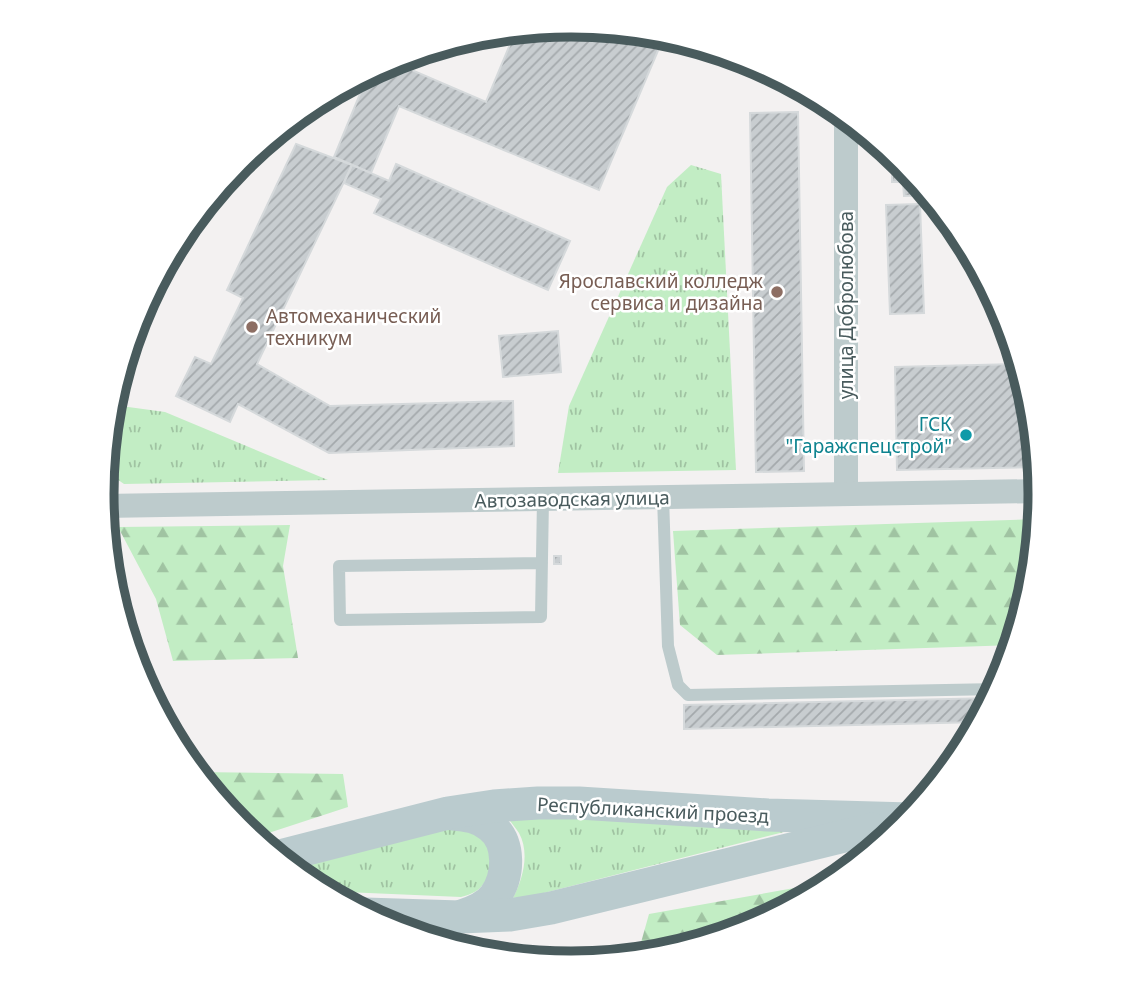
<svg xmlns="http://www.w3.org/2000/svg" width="1143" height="989" font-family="'Noto Sans',sans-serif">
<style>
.grass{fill:url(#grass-tufts)}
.forest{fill:url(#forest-firs)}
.building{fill:url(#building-hatch);stroke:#d5d9db;stroke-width:2}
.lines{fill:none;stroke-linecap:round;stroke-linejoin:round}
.service{stroke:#bdcbcc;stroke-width:12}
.minor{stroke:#bdcbcc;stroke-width:24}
.secondary{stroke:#bacbce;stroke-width:33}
.education-dot{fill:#8d6e63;stroke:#fff;stroke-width:2.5}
.culture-dot{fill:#0f9aa8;stroke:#fff;stroke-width:2.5}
.labels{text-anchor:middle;stroke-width:5;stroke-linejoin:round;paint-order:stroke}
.education-label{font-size:19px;fill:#785e54;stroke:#fff;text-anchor:end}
.street-label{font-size:19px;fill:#495b5d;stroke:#fff}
.culture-label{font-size:19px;fill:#0d838f;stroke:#fff;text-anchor:end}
.rim{fill:none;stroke:#495b5d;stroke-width:9}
</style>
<defs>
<pattern id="grass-tufts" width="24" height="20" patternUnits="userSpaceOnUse" patternTransform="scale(1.75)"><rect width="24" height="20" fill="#c2edc4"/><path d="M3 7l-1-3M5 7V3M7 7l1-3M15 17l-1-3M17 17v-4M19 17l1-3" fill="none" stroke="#a0c3a2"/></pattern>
<pattern id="forest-firs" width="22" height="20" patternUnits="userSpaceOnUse" patternTransform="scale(1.75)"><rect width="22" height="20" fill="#c2edc4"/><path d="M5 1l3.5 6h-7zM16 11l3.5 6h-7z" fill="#a0c3a2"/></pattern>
<pattern id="building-hatch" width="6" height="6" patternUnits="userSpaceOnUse" patternTransform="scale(1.75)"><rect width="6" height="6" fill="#c8cdd0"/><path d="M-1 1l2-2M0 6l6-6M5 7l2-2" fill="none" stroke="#a4a9ac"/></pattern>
</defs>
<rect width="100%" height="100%" fill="#f3f1f1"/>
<g class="grass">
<polygon points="691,165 721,174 736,470 558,473 569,406 667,187"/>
<polygon points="121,406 165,412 328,480 124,484 104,470 108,433"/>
<path d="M 506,815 L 792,830 L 532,896 L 513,898 C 523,879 530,853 519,833 C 515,827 510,821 506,815 Z"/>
<path d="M 456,822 L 486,839 L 493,866 C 484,884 482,892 461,897 L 322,891 L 310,885 L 288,867 Z"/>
</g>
<g class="forest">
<polygon points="1039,519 1032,587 1015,645 717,655 680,625 673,531"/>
<polygon points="290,525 283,566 298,658 173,661 156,599 118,527"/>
<polygon points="195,772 343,774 348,807 253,838 239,827"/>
<polygon points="839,880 832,886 751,929 696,946 640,946 649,914"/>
</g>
<g class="building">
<polygon points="572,25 665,34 599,190 399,106 371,173 334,157 369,72 391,61 486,102 516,30"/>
<polygon points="798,112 804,471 756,472 750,113"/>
<polygon points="296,144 352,165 257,364 330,406 513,401 514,446 329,453 238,404 230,422 176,396 195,357 211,364 243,298 227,290"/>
<polygon points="892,154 894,154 904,162 931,195 904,196 903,182 892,182"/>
<polygon points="396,164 570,241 548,290 374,213 381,199 344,183 352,165 389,181"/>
<polygon points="920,204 924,313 890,314 886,205"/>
<polygon points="558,331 561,372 503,377 499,336"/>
<polygon points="1021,364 1033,403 1039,467 897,470 895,367"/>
<rect x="554" y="556" width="7" height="8"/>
<polygon points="993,698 980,722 684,729 684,705"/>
</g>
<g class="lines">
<g class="service">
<polyline points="430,56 433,48"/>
<polyline points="663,497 668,646 678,685 688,695 998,689"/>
<polyline points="542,563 339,566 340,620 541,617 543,499"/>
</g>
<g class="minor">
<polyline points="134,327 150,292"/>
<polyline points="846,494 846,115"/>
<polyline points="103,506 1041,491"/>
</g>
<g class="secondary">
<path d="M 453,814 C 467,815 479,817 490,826 C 511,842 509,876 495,896 C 487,907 474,912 462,916"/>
<polyline points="276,857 448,813 494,806 538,803 579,803 768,815 910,819"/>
<polyline points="365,914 460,917 510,915 551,908 873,829"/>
</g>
</g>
<g class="education-dot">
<circle cx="777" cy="292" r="7"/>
<circle cx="252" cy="327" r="7"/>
</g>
<circle class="culture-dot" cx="966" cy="435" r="7"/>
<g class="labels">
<g class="education-label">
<text x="763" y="288">Ярославский колледж<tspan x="763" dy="22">сервиса и дизайна</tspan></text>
<text x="266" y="323" text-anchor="start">Автомеханический<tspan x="266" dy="22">техникум</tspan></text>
</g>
<g class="street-label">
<text transform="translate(846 305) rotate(-90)" y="7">улица Добролюбова</text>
<text transform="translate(572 499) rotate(-1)" y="7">Автозаводская улица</text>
<text transform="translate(653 810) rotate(3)" y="7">Республиканский проезд</text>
</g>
<g class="culture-label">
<text x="952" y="431">ГСК<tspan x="952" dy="22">"Гаражспецстрой"</tspan></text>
</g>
</g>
<path d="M0 0H1143V989H0ZM114 494a457 457 0 1 1 914 0a457 457 0 1 1-914 0Z" fill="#fff" fill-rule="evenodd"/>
<path class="rim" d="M114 494a457 457 0 1 1 914 0a457 457 0 1 1-914 0Z"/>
</svg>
